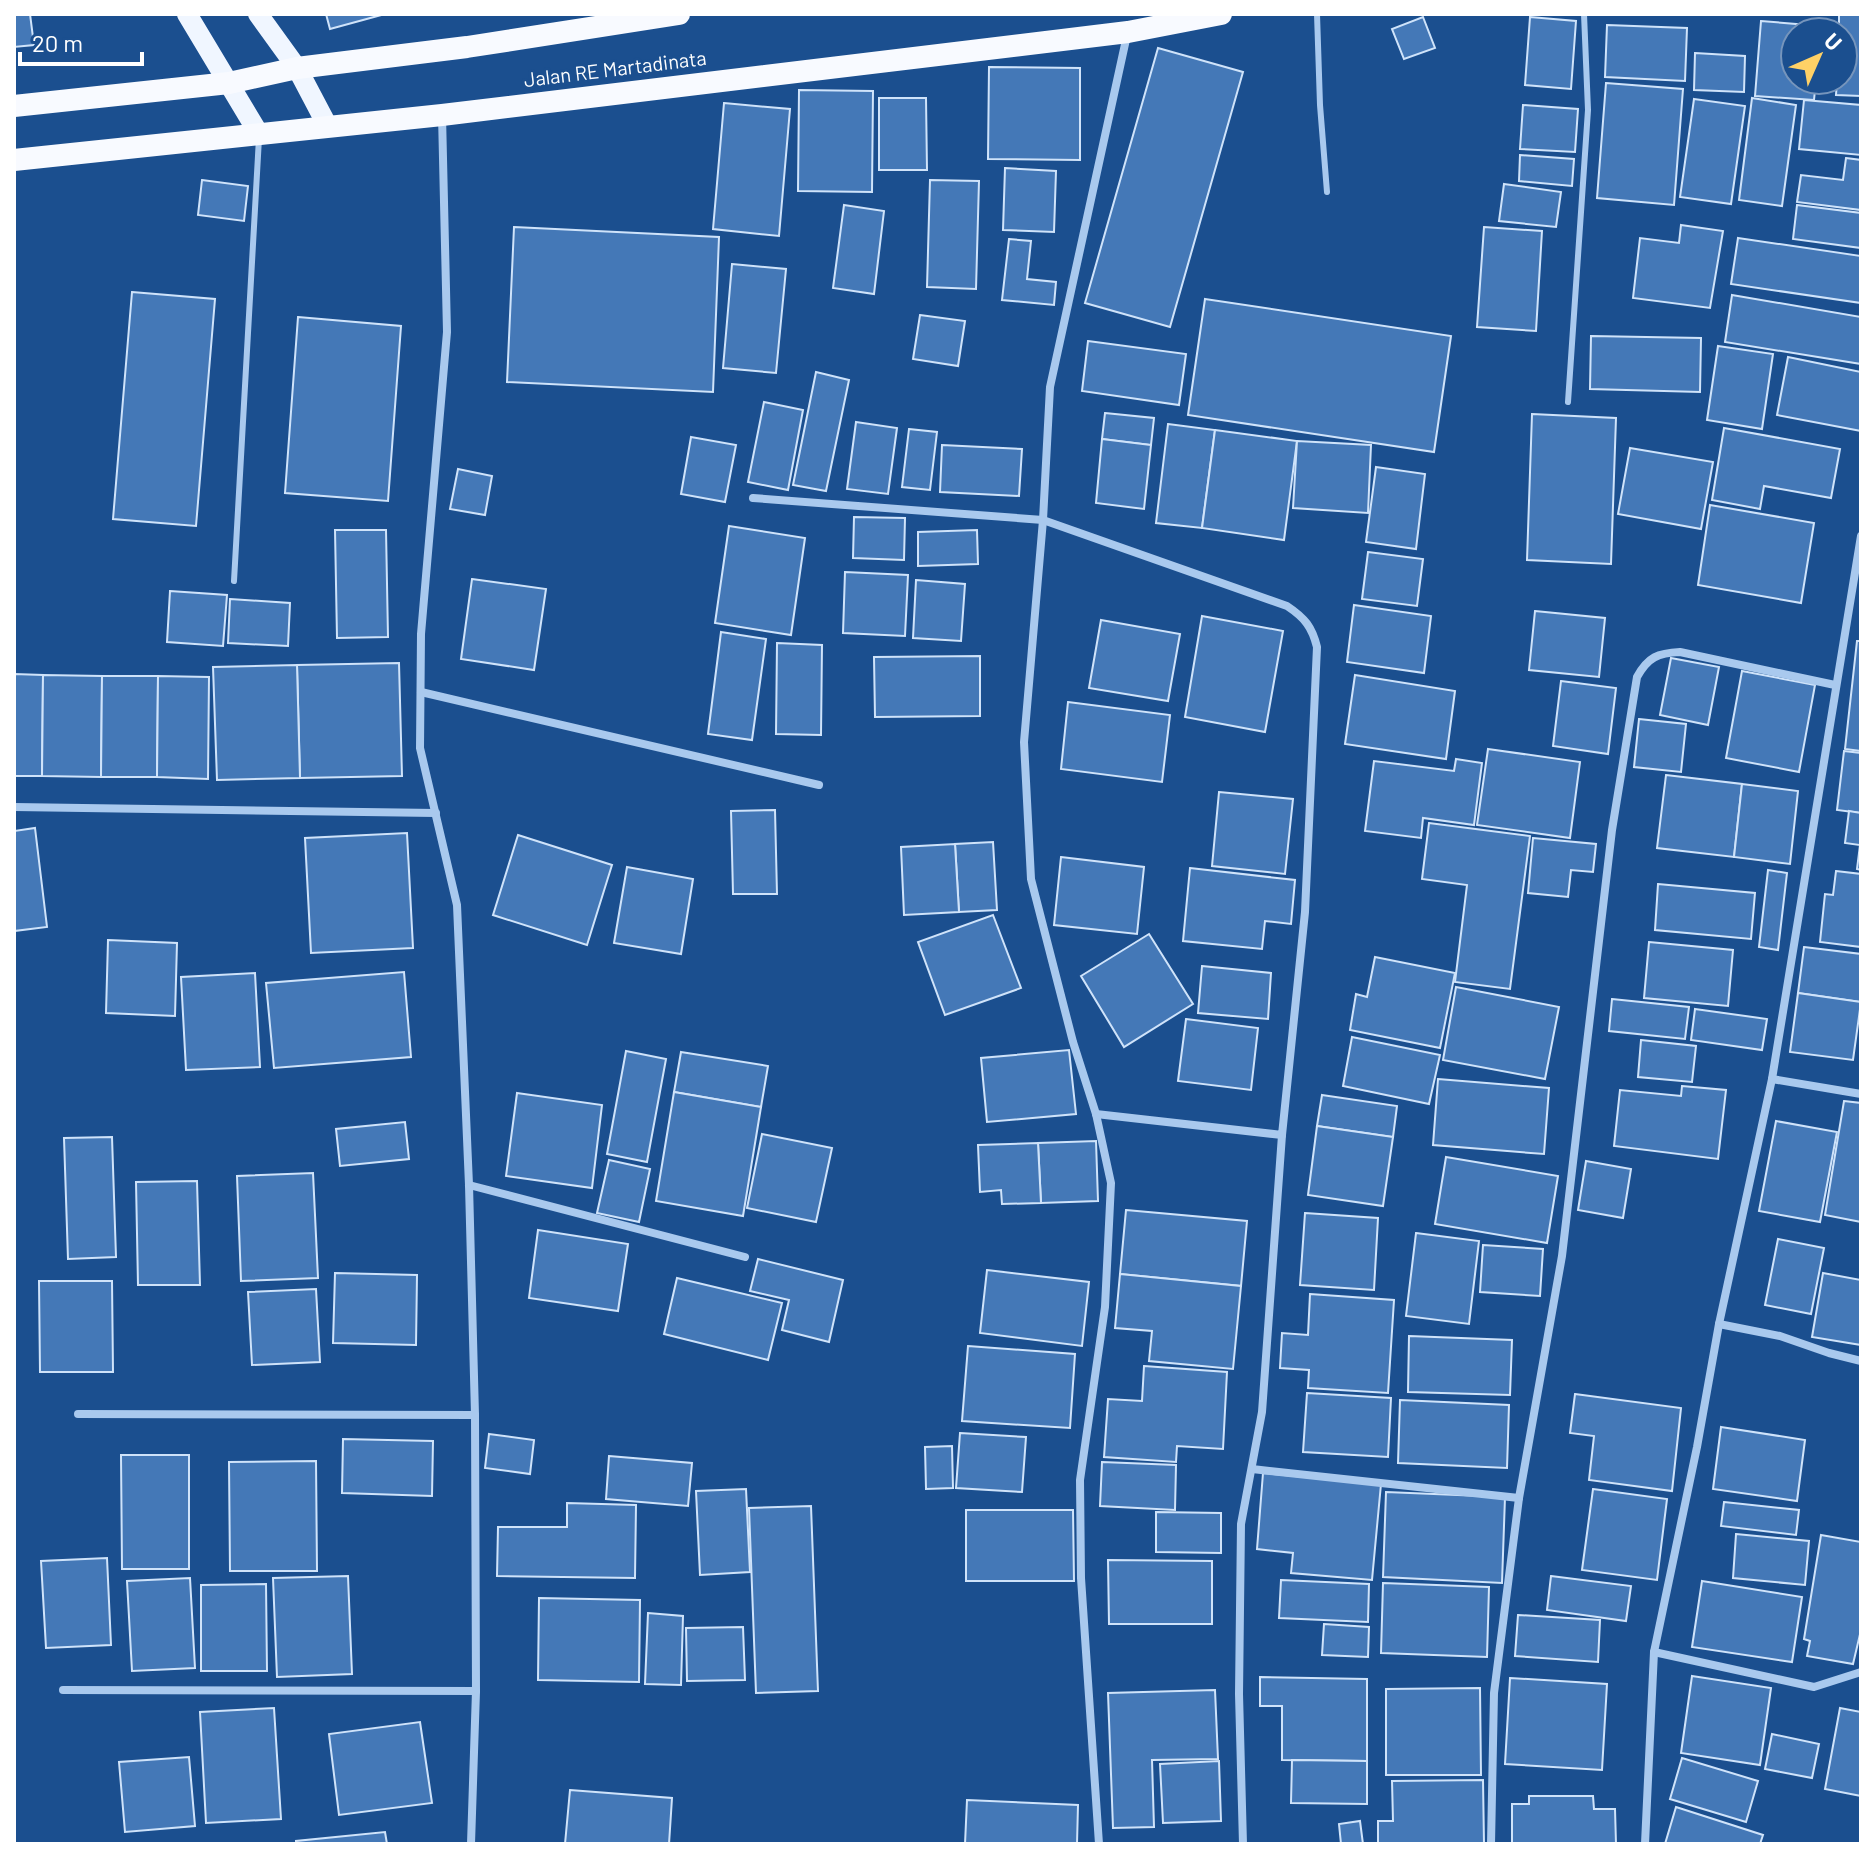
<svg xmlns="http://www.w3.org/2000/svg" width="1875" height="1858" font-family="Barlow,sans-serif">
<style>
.building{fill:#4478b7;stroke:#cfe3fa;stroke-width:2}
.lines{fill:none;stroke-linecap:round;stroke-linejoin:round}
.service{stroke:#a9c9ee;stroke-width:6}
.minor{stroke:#a9c9ee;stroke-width:8}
.primary{stroke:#f0f6ff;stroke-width:20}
.trunk{stroke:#f8faff;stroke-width:22}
.labels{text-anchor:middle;stroke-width:6;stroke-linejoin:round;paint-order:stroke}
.street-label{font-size:20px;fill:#fff;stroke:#1b4f8f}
</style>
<rect width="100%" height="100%" fill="#1b4f8f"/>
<g class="building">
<polygon points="14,14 30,14 34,45 14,47"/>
<polygon points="326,14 385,14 330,29"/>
<polygon points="1839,14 1861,14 1861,96 1836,95 1837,80 1843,80 1843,32 1839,32"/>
<polygon points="1423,17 1435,48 1404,59 1392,29"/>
<polygon points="1530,17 1576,21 1571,89 1525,85"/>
<polygon points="1761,21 1820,26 1820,32 1795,32 1795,80 1816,80 1814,100 1755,96"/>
<polygon points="1607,25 1687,28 1685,81 1605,77"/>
<polygon points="1158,48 1243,72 1170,327 1085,303"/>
<polygon points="1695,53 1745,56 1744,92 1694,90"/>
<polygon points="989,67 1080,68 1080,160 988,159"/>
<polygon points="1606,83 1683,89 1674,205 1597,198"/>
<polygon points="799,90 873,91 872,192 798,191"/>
<polygon points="879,98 926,98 927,170 879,170"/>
<polygon points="1752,98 1796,105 1782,206 1739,200"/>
<polygon points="1694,99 1745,106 1731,204 1680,197"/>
<polygon points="1804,100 1861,105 1861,155 1799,149"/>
<polygon points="724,103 790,109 779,236 713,229"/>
<polygon points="1523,105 1578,109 1575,152 1520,149"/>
<polygon points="1520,155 1574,159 1572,186 1519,181"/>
<polygon points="1846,158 1861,160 1861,210 1797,202 1801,175 1843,180"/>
<polygon points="1005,168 1056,171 1054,232 1003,230"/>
<polygon points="202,180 248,186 244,221 198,215"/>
<polygon points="930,180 979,181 976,289 927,287"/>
<polygon points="1504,184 1561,192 1556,227 1499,221"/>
<polygon points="844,205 884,211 874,294 833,288"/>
<polygon points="1797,205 1861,213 1861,248 1793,239"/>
<polygon points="1681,225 1723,231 1710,308 1633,298 1640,238 1679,243"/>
<polygon points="514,227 719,237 713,392 507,382"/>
<polygon points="1484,227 1542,231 1536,331 1477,327"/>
<polygon points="1738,238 1861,256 1861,303 1731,284"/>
<polygon points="1009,239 1031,241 1027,279 1056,282 1054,305 1002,300"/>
<polygon points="732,264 786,269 776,373 723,368"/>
<polygon points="132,292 215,299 196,526 113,519"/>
<polygon points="1732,295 1861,317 1861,364 1725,342"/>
<polygon points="1205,299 1451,336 1434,452 1188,415"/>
<polygon points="920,315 965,321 958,366 913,359"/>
<polygon points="298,317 401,326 388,501 285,493"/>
<polygon points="1591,336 1701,338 1700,392 1590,389"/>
<polygon points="1088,341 1186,354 1179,405 1082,391"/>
<polygon points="1718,346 1773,354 1762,429 1707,420"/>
<polygon points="1788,357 1861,372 1861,431 1777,415"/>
<polygon points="816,372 849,380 826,491 793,485"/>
<polygon points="764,402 803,410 788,490 748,482"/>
<polygon points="1105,413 1154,418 1151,445 1102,439"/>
<polygon points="1532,414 1616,418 1611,564 1527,560"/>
<polygon points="856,422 897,428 888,494 847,489"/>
<polygon points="1168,424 1215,430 1202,528 1156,523"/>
<polygon points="1724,428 1840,449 1831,498 1764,486 1760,509 1712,500"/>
<polygon points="909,429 937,432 930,490 902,487"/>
<polygon points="1215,430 1297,441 1284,540 1202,528"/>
<polygon points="691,437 736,445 725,502 681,494"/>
<polygon points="1102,439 1151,445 1144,509 1096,503"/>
<polygon points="1297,441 1371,445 1368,513 1293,508"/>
<polygon points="942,445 1022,449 1019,496 940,492"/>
<polygon points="1630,448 1713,462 1701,529 1618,514"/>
<polygon points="1376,467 1425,474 1416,549 1366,542"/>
<polygon points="458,469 492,476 485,515 450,509"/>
<polygon points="1710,505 1814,523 1801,603 1698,585"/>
<polygon points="854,517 905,518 904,560 853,558"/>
<polygon points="729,526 805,538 791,635 715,623"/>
<polygon points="335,530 386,530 388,637 337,638"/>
<polygon points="977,530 978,564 918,566 918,532"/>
<polygon points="1368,552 1423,559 1417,606 1362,599"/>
<polygon points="845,572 908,575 905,636 843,633"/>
<polygon points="472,579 546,589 534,670 461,659"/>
<polygon points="916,580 965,584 961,641 913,638"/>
<polygon points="170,591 227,595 223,646 167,642"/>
<polygon points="230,599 290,603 288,646 228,643"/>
<polygon points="1354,605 1431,616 1424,673 1347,662"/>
<polygon points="1535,611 1605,618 1599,677 1529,670"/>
<polygon points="1202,616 1283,631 1265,732 1185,717"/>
<polygon points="1101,620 1180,634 1168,701 1089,688"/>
<polygon points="721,632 766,639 752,740 708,734"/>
<polygon points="1857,641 1861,641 1861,751 1845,749"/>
<polygon points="777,643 822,645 821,735 776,734"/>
<polygon points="980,656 980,716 875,717 874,657"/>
<polygon points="1671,658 1719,667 1708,725 1660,715"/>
<polygon points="399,663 402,776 300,778 297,665"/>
<polygon points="297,665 300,778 217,780 213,667"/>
<polygon points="1742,671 1815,685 1799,772 1726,758"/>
<polygon points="14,674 43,675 42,776 14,776"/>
<polygon points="43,675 102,676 101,777 42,776"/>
<polygon points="1355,675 1455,691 1446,759 1345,744"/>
<polygon points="102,676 158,676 157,777 101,777"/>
<polygon points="158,676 209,677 208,779 157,777"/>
<polygon points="1561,681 1616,688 1608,754 1553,746"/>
<polygon points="1068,702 1170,715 1162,782 1061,769"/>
<polygon points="1639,719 1686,724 1681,772 1634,767"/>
<polygon points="1488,749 1580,762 1570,838 1477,825"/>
<polygon points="1844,751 1861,753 1861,813 1837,810"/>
<polygon points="1456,759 1482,763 1474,825 1423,818 1421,838 1365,831 1374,761 1454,771"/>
<polygon points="1666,775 1742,784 1734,857 1657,848"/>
<polygon points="1742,784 1798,791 1790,864 1734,857"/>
<polygon points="1219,792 1293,799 1285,874 1212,866"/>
<polygon points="775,810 777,894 733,894 731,811"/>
<polygon points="1849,811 1861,813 1861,870 1857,869 1860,845 1845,843"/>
<polygon points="1429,823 1530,836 1510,989 1455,982 1467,885 1422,879"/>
<polygon points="35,828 47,927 14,931 14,831"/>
<polygon points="407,833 413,948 311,953 305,838"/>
<polygon points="518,835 612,865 587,945 493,915"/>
<polygon points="1533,838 1596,844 1593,872 1571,870 1568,897 1528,893"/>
<polygon points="993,842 997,910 959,912 955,844"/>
<polygon points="955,844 959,912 904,915 901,847"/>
<polygon points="1061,857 1144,867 1137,934 1054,925"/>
<polygon points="627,867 693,879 681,954 614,943"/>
<polygon points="1190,868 1295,880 1291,924 1265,921 1262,949 1183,941"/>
<polygon points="1768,870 1787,873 1778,950 1759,947"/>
<polygon points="1836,871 1861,874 1861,947 1820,942 1825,894 1833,895"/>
<polygon points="1658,884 1755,893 1751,939 1655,930"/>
<polygon points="993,915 1021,988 945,1015 918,942"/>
<polygon points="1149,934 1193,1004 1124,1047 1081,976"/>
<polygon points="108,940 177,943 175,1016 106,1013"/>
<polygon points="1649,942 1733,950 1728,1006 1644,998"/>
<polygon points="1804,947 1861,954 1861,1002 1798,993"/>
<polygon points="1375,957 1455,973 1440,1048 1350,1030 1356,994 1367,997"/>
<polygon points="1202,966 1271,973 1268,1019 1198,1013"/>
<polygon points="404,972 411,1057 274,1068 266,983"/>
<polygon points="255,973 260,1067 186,1070 181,977"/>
<polygon points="1456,987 1559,1007 1545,1079 1443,1060"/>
<polygon points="1798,993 1861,1002 1853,1060 1790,1052"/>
<polygon points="1612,999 1689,1007 1685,1039 1609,1031"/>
<polygon points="1695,1009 1767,1019 1762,1050 1691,1040"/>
<polygon points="1186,1019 1258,1028 1251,1090 1178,1081"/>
<polygon points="1352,1037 1440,1055 1429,1104 1343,1086"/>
<polygon points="1641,1040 1696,1046 1692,1082 1638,1077"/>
<polygon points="1069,1050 1076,1114 987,1122 981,1058"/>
<polygon points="626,1051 666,1059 647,1162 607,1154"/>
<polygon points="681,1052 768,1066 761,1107 674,1092"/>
<polygon points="1438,1079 1549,1088 1544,1154 1433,1145"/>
<polygon points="1682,1086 1726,1090 1718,1159 1614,1146 1620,1090 1681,1096"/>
<polygon points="674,1092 761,1107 743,1216 656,1201"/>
<polygon points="517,1093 602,1105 592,1188 506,1176"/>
<polygon points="1322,1095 1397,1106 1393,1137 1317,1126"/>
<polygon points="1844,1101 1861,1103 1861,1222 1825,1215"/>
<polygon points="1776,1121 1837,1132 1820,1222 1759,1211"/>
<polygon points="405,1122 409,1159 340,1166 336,1129"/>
<polygon points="1317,1126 1393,1137 1383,1206 1308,1195"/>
<polygon points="762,1134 832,1148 816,1222 747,1208"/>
<polygon points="112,1137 116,1257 68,1259 64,1138"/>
<polygon points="1096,1141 1098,1201 1041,1203 1038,1143"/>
<polygon points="1038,1143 1041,1203 1002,1204 1001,1190 980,1192 978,1145"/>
<polygon points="1446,1157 1558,1176 1547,1243 1435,1224"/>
<polygon points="609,1160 650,1169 639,1222 597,1213"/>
<polygon points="1586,1161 1631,1169 1623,1218 1578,1210"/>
<polygon points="313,1173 318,1278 241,1281 237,1176"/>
<polygon points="197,1181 200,1285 138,1285 136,1182"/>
<polygon points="1126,1210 1247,1221 1241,1286 1120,1274"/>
<polygon points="1305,1213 1378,1218 1374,1290 1300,1285"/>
<polygon points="538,1230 628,1244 618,1311 529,1298"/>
<polygon points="1416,1233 1479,1241 1469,1324 1406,1316"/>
<polygon points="1778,1239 1824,1248 1811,1314 1765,1305"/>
<polygon points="1483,1245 1543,1249 1540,1296 1480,1292"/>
<polygon points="758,1259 843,1280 829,1342 782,1330 789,1300 750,1291"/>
<polygon points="987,1270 1089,1282 1082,1346 980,1333"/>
<polygon points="335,1273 417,1275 416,1345 333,1343"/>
<polygon points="1823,1273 1861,1280 1861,1345 1812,1337"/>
<polygon points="1120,1274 1241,1286 1233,1369 1149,1361 1152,1331 1115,1328"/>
<polygon points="677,1278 782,1303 768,1360 664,1334"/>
<polygon points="39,1281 112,1281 113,1372 40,1372"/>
<polygon points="316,1289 320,1362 252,1365 248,1292"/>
<polygon points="1310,1294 1394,1300 1388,1393 1308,1388 1309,1370 1280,1368 1282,1333 1308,1335"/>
<polygon points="1409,1336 1512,1340 1510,1395 1408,1392"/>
<polygon points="968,1346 1075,1354 1070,1428 962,1421"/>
<polygon points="1144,1366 1227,1372 1223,1449 1177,1446 1176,1462 1104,1457 1108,1399 1142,1401"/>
<polygon points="1307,1393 1391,1398 1388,1457 1303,1452"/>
<polygon points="1575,1394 1681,1408 1672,1491 1589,1480 1594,1436 1570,1433"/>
<polygon points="1400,1400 1509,1405 1507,1468 1398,1463"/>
<polygon points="1721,1427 1805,1440 1797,1501 1713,1489"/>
<polygon points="960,1433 1026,1437 1022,1492 956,1488"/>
<polygon points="489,1434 534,1440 530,1474 485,1468"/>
<polygon points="343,1439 433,1441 432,1496 342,1493"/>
<polygon points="952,1446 953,1488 926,1489 925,1447"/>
<polygon points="121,1455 189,1455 189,1569 122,1569"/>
<polygon points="609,1456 692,1463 688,1506 606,1499"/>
<polygon points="316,1461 317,1571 230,1571 229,1462"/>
<polygon points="1102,1462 1176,1465 1175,1510 1100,1506"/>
<polygon points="1263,1473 1381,1484 1372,1580 1291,1573 1293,1553 1257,1549"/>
<polygon points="746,1489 750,1572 700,1575 696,1491"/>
<polygon points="1593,1489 1667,1499 1657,1580 1582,1570"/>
<polygon points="1386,1492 1505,1497 1502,1583 1383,1577"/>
<polygon points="1724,1502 1799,1510 1796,1535 1721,1526"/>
<polygon points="567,1503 636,1505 635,1578 497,1576 498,1527 567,1527"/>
<polygon points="811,1506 818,1691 756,1693 749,1508"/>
<polygon points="966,1510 1073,1510 1074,1581 966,1581"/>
<polygon points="1156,1512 1221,1513 1221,1553 1156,1552"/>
<polygon points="1736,1534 1809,1541 1805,1585 1733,1578"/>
<polygon points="1821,1535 1861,1542 1861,1630 1853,1664 1807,1656 1810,1641 1804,1639"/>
<polygon points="107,1558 111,1645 46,1648 41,1561"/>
<polygon points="1108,1560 1212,1561 1212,1624 1109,1624"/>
<polygon points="348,1576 352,1674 277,1677 273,1578"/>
<polygon points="1551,1576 1631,1586 1626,1621 1547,1610"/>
<polygon points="190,1578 195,1668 132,1671 127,1581"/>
<polygon points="1281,1580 1369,1584 1368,1622 1279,1618"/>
<polygon points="1702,1581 1802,1597 1792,1662 1692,1647"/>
<polygon points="1383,1583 1489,1587 1487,1657 1381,1653"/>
<polygon points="266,1584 267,1671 201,1671 201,1585"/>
<polygon points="539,1598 640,1600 639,1682 538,1680"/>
<polygon points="648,1613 683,1616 681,1685 645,1684"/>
<polygon points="1518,1615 1600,1620 1598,1662 1515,1656"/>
<polygon points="1324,1624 1369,1627 1368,1657 1322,1655"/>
<polygon points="743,1627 745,1680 687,1681 686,1628"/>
<polygon points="1692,1676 1771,1688 1760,1765 1681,1753"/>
<polygon points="1260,1677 1367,1679 1367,1761 1282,1760 1282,1706 1260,1706"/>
<polygon points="1510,1678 1607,1684 1602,1770 1505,1764"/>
<polygon points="1480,1688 1481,1775 1386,1775 1386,1689"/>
<polygon points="1215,1690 1218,1759 1152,1760 1154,1827 1113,1828 1108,1693"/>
<polygon points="274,1708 281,1819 206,1823 200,1712"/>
<polygon points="1840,1708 1861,1712 1861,1796 1825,1789"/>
<polygon points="420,1722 432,1803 339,1815 329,1734"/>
<polygon points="1772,1734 1819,1744 1812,1778 1765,1769"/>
<polygon points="189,1757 195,1826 125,1832 119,1762"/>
<polygon points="1682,1758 1758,1781 1746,1822 1670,1799"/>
<polygon points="1292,1760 1367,1761 1367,1804 1291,1803"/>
<polygon points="1219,1761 1221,1821 1163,1823 1160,1764"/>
<polygon points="1483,1780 1484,1844 1378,1844 1378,1821 1393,1821 1392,1781"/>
<polygon points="570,1790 672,1798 669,1844 565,1844"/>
<polygon points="1529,1796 1593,1796 1594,1809 1615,1809 1616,1844 1512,1844 1512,1804 1529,1804"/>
<polygon points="967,1800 1078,1805 1077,1844 965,1844"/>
<polygon points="1676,1807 1763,1835 1760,1844 1665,1844"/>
<polygon points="1360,1821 1363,1844 1341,1844 1339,1824"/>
<polygon points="385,1832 387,1844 296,1844 296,1841"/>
</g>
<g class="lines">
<g class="service">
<polyline points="1317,14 1320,105 1327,192"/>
<polyline points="1568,402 1588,110 1584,14"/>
<polyline points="234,581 259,138"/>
</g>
<g class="minor">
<polyline points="442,115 447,332 421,634 420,748 457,905 469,1185 475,1415 476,1691 471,1844"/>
<path d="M 753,498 L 1043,520 L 1287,606 C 1305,618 1312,627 1317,647 L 1305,912 L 1282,1135 L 1096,1114"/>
<polyline points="421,692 819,785"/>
<polyline points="14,807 436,813"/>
<polyline points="1772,1079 1861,1094"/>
<polyline points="469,1185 745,1257"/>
<polyline points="1719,1324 1780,1336 1829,1353 1861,1361"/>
<polyline points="78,1414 475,1415"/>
<polyline points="1252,1469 1519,1498"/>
<polyline points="1654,1652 1814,1687 1861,1672"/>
<polyline points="63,1690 476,1691"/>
<polyline points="1099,1844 1081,1578 1080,1480 1105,1307 1111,1183 1096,1114 1073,1042 1031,879 1024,742 1043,520 1050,387 1127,35"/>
<polyline points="1243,1844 1239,1694 1241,1524 1262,1412 1282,1135"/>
<path d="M 1491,1844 L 1494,1693 L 1519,1498 L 1562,1256 L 1612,830 L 1637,677 C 1648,657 1658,653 1680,652 L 1835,685"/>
<polyline points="1645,1844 1654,1652 1697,1447 1719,1324 1772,1079 1861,536"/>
</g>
<g class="primary">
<polyline points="187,14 259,134"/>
<polyline points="258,14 297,68 327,125"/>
</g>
<g class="trunk">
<polyline points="14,106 229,83 297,68 467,47 679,14"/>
<polyline points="14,160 442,115 1128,32 1221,14"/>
</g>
</g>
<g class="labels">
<g class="street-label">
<text transform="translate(615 69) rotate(-7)" y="7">Jalan RE Martadinata</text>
</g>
</g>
<rect width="1875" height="1858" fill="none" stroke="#ffffff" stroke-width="32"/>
<g transform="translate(1819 56) rotate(45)"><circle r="38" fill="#1b4f8f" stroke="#7695bc" stroke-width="2"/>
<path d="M0-6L14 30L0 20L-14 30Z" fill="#ffd166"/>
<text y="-12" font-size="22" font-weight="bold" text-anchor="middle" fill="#ffffff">U</text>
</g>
<path d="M20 52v12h122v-12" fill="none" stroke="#ffffff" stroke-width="4"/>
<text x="32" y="52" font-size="24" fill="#ffffff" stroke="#1b4f8f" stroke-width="6" paint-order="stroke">20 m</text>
</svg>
